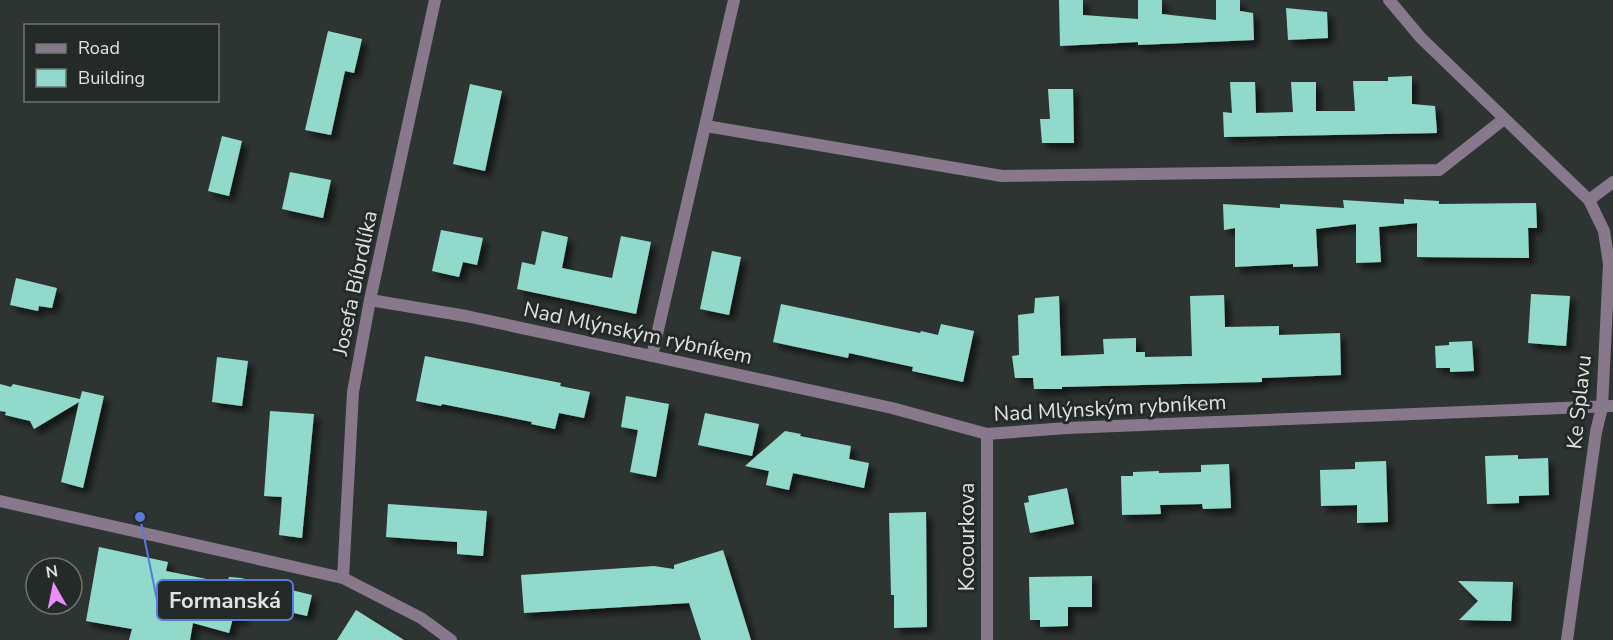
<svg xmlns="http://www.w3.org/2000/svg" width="1613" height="640" font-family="'Nunito Sans',sans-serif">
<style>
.building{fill:#91dacb;filter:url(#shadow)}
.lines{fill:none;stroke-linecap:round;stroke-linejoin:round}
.minor{stroke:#88788b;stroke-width:12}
.tertiary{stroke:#88788b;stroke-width:12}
.labels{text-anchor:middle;stroke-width:6;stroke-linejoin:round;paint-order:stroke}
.street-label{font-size:21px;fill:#dfe3e2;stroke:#232a28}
.leader{fill:none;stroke:#577bdb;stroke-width:2}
.callout-dot{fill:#577bdb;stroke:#232a28;stroke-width:2}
.callout{fill:#232a28;stroke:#577bdb;stroke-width:2}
.callout-label{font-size:22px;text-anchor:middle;font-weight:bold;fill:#dfe3e2}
</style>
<defs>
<filter id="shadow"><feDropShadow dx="5.5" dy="5.5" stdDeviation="3" flood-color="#0009"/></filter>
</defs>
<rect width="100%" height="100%" fill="#2d3432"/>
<g class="building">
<polygon points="1059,0 1083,0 1083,15 1138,19 1138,0 1162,0 1162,14 1216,20 1216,0 1240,0 1240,11 1253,13 1254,40 1138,45 1138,42 1060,46"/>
<polygon points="1286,8 1327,12 1328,38 1288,40"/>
<polygon points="328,31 362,39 354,73 345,71 331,135 305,130"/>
<polygon points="1412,76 1412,104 1435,106 1437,133 1224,137 1223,112 1232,113 1230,82 1255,82 1256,113 1293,112 1291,82 1316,82 1316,111 1355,111 1353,81 1388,81 1388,77"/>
<polygon points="470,84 502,91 485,171 453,164"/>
<polygon points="1048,89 1073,89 1074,143 1042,143 1040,119 1050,119"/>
<polygon points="222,136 242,141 229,196 208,191"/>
<polygon points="290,172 331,180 323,218 282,209"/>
<polygon points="1404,199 1439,201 1439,204 1536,203 1537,228 1528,228 1529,258 1417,257 1417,223 1379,227 1381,262 1356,263 1356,224 1316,229 1318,266 1293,267 1293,264 1235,267 1235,228 1224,230 1223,204 1280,208 1280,204 1344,208 1343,200 1404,204"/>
<polygon points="441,230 483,238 477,265 463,262 459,277 432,271"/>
<polygon points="542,231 568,237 562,268 612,278 621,236 651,242 636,314 517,289 522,262 535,265"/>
<polygon points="712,251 741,257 729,315 700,309"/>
<polygon points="16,278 57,288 52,308 39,306 38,311 10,305"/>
<polygon points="1531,294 1570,296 1566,346 1528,343"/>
<polygon points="1224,295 1225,327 1279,326 1279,335 1340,333 1341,375 1262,378 1262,382 1062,387 1062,389 1034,389 1033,378 1015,378 1012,356 1019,355 1018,315 1034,313 1035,298 1059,296 1061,356 1104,354 1103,339 1136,338 1136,352 1145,352 1145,357 1192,356 1190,296"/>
<polygon points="781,304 920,333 921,331 938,335 941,324 974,331 963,382 912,371 913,367 849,353 848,358 773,342"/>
<polygon points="1472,341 1474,371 1450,372 1450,368 1436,368 1435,346 1449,345 1449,342"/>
<polygon points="425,356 561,383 560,386 590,392 584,418 559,413 555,429 531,424 532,422 442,404 441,406 416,401"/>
<polygon points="217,357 248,361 242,406 212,402"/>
<polygon points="0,384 11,387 13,384 80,399 82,391 104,396 83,488 61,482 79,402 34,429 30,421 5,415 6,412 0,411"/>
<polygon points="626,396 669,404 656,477 630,472 638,430 621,427"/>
<polygon points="270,411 314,414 302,538 279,535 282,497 264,496"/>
<polygon points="705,413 759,424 752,456 698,445"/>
<polygon points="785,431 801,434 800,436 851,446 849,459 869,463 864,488 793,473 789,490 766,485 769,471 745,466"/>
<polygon points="1518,455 1518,459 1548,458 1549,495 1519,496 1519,503 1487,504 1485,456"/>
<polygon points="1386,461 1388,522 1357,523 1357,505 1321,506 1320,470 1355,469 1355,462"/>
<polygon points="1229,464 1231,508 1203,509 1202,504 1160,505 1161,514 1122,515 1121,476 1133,476 1133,472 1159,471 1159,473 1201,472 1201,465"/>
<polygon points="1067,488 1074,524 1030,533 1024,503 1029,502 1028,496"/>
<polygon points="388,504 487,511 483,556 457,554 457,542 386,537"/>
<polygon points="926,512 927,627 894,628 894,595 891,595 889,513"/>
<polygon points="99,547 168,562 166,571 227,583 229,577 241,578 312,595 307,616 246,602 241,620 233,618 229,633 193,623 190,640 129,640 132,629 86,621"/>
<polygon points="723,550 751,640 701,640 689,603 524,613 521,575 654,566 674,569 674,565"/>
<polygon points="1092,576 1092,607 1068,607 1068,626 1040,627 1040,620 1030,620 1029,577"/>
<polygon points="1458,581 1513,582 1511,621 1459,620 1478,601"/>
<polygon points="356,610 404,640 337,640"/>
</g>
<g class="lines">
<g class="minor">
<polyline points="1389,0 1421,38 1589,200"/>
<polyline points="706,126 1002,176 1439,170 1504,119"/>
<polyline points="370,300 466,316 652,356 892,408 987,434 1067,428 1613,406"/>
<polyline points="652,356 734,0"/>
<polyline points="987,434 987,640"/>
<polyline points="1567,640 1596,432 1602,407 1609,264 1604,231 1589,200 1613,182"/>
</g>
<g class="tertiary">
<polyline points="0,501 343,578 421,618 451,640"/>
<polyline points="343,578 353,392 370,300 435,0"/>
</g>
</g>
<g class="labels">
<g class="street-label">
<text transform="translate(355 283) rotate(-78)" y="7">Josefa Bíbrdlíka</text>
<text transform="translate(638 333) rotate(12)" y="7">Nad Mlýnským rybníkem</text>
<text transform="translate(1579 402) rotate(-84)" y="7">Ke Splavu</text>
<text transform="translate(1110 408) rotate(-3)" y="7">Nad Mlýnským rybníkem</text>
<text transform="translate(967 537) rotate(-90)" y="7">Kocourkova</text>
</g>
</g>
<path class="leader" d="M140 517L157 600"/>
<circle class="callout-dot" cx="140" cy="517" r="6"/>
<rect class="callout" x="157" y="580" width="136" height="40" rx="6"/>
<g class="callout-label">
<text x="225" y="608">Formanská</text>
</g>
<rect x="24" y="24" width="195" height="78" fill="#232a28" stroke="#6e7472" stroke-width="1.5"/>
<rect x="36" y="44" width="30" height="9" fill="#88788b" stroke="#6e7472" stroke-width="1.5"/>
<text x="78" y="54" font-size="18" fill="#dfe3e2">Road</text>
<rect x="36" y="69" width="30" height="18" fill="#91dacb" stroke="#6e7472" stroke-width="1.5"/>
<text x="78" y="84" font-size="18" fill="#dfe3e2">Building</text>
<g transform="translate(54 586) rotate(351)"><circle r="28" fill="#232a28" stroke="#6e7472" stroke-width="1.5"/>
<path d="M0-4.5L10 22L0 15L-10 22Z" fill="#eb8dfb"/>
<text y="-9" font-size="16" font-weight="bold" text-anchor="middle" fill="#dfe3e2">N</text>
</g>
</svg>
